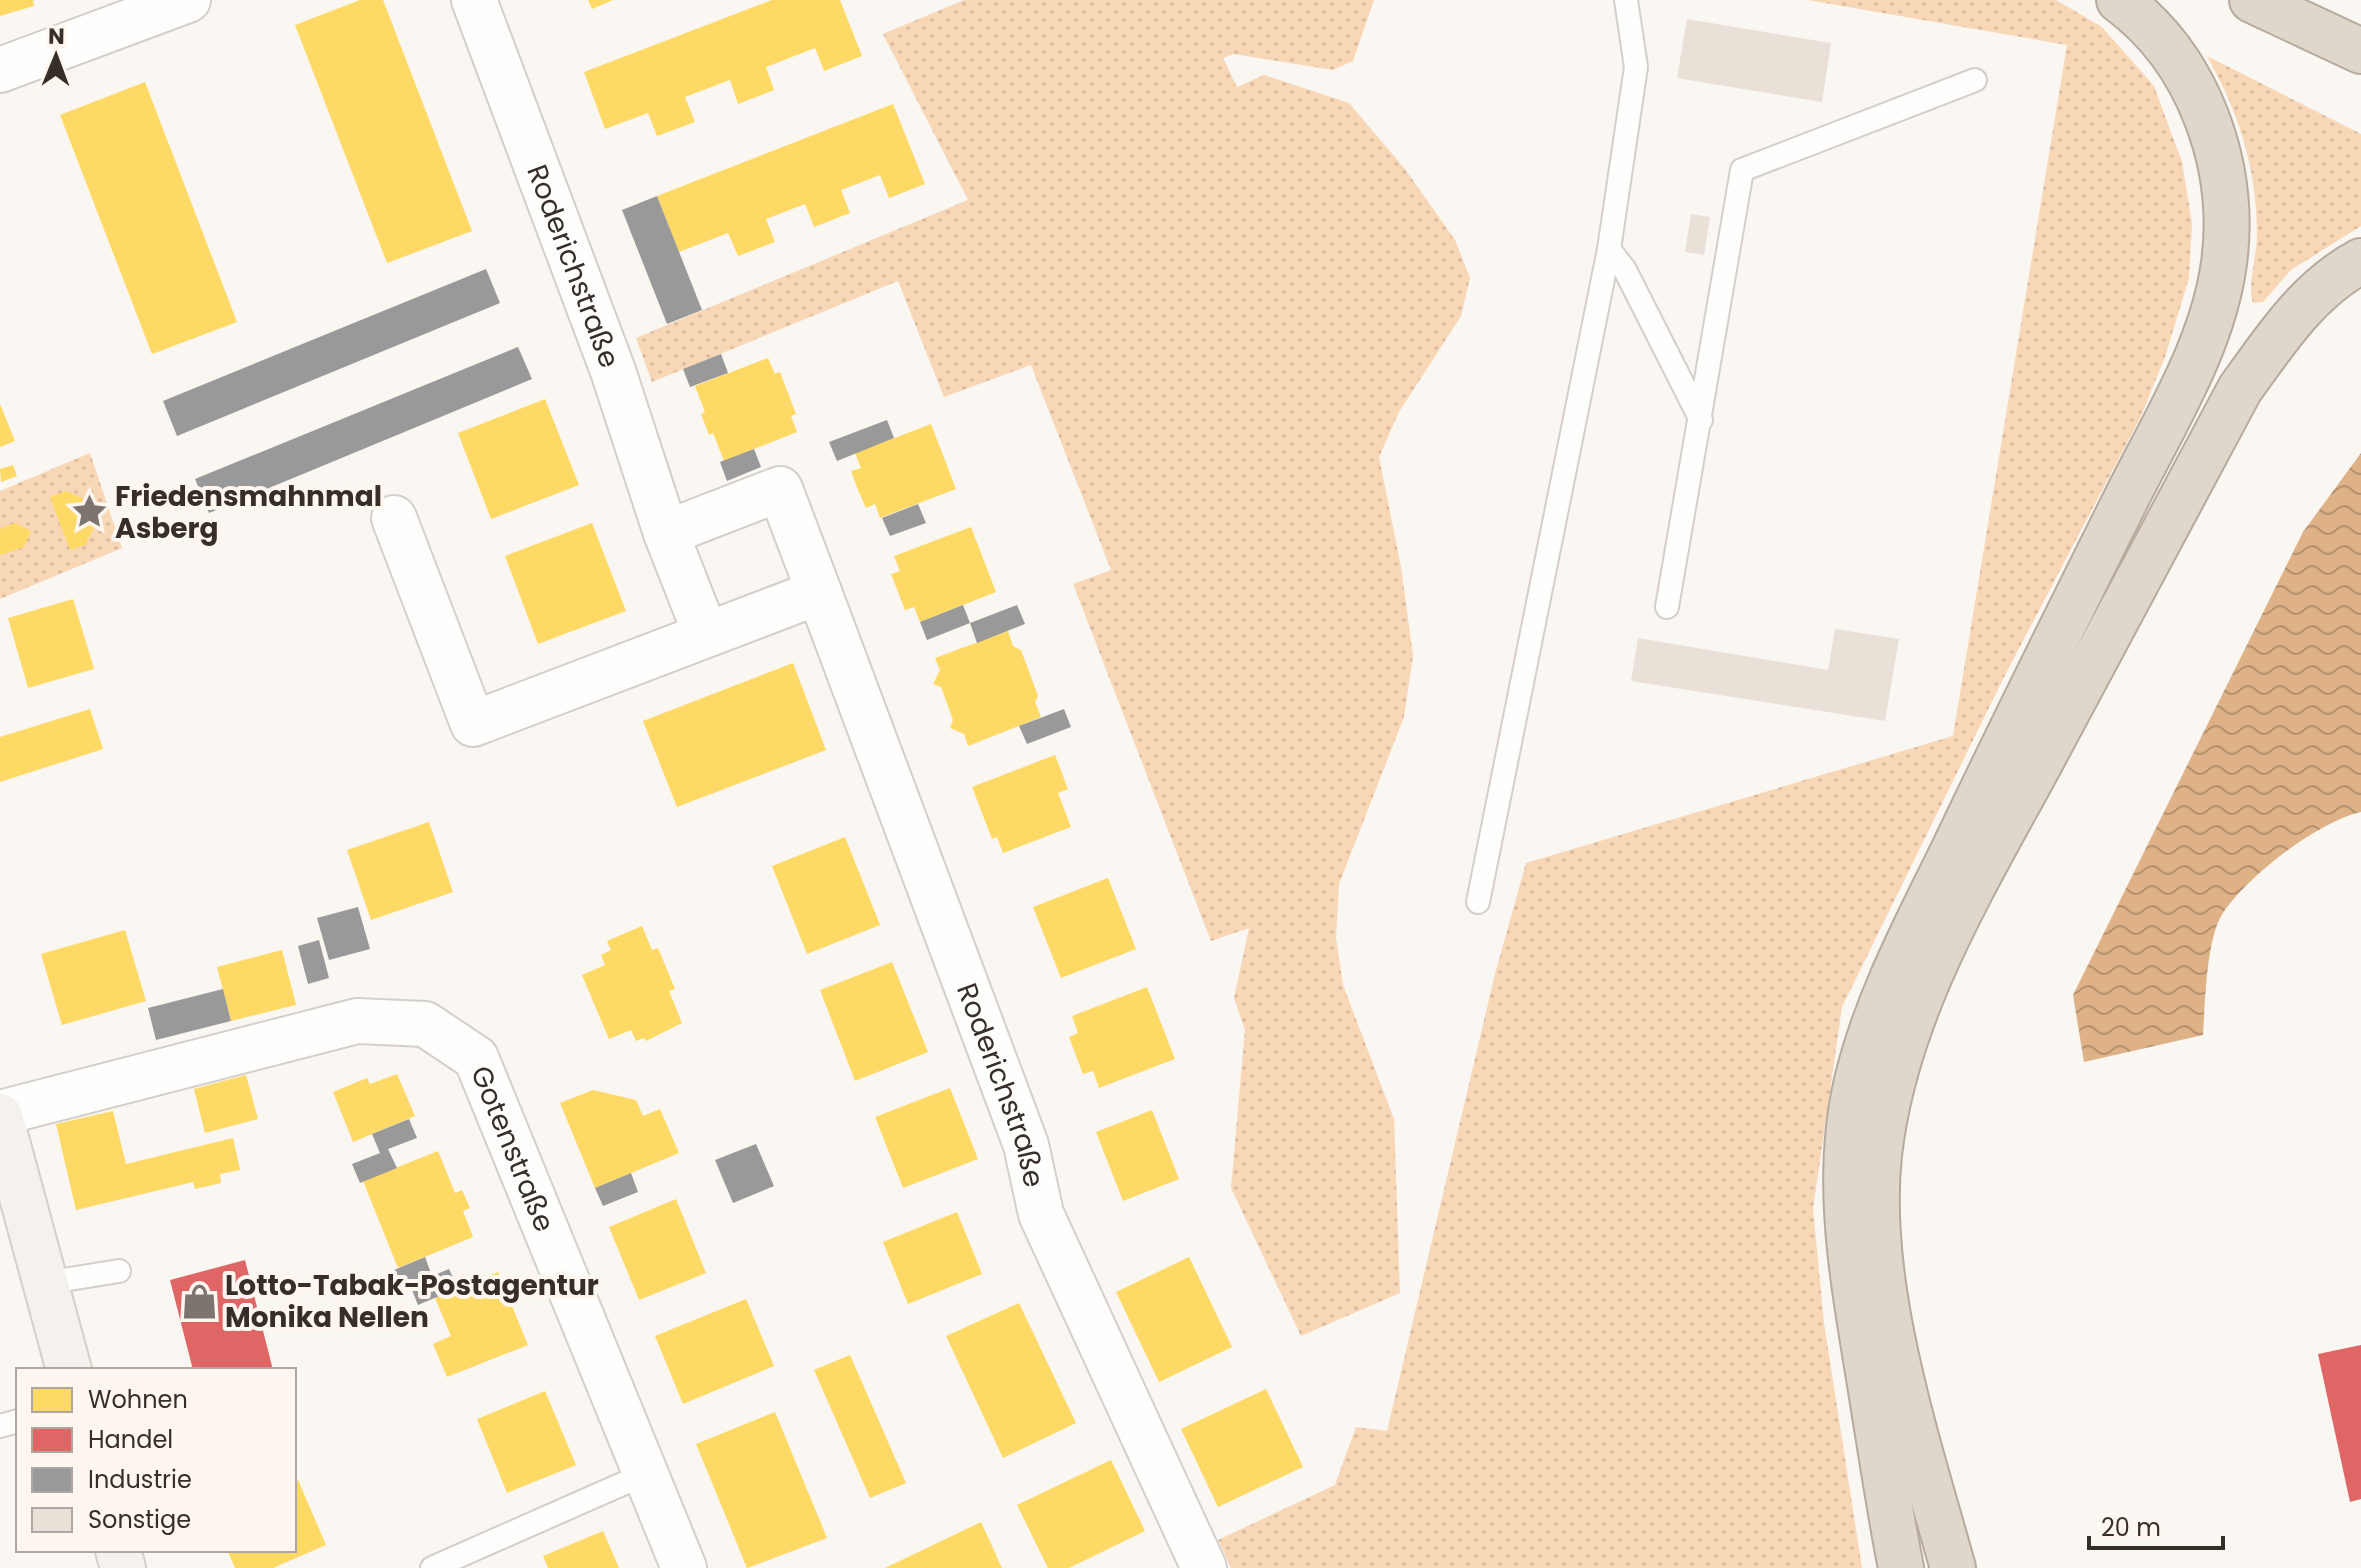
<svg xmlns="http://www.w3.org/2000/svg" width="2361" height="1568" font-family="Poppins,sans-serif">
<style>
.grass{fill:url(#grass-dots)}
.water{fill:url(#water-waves)}
.homes{fill:#ffd966}
.shops{fill:#e06666}
.industry{fill:#999}
.building{fill:#e9e0d7}
.lines{fill:none;stroke-linecap:round;stroke-linejoin:round}
.lane-casing{stroke:#d5cfca;stroke-width:26}
.street-casing{stroke:#d5cfca;stroke-width:48}
.secondary-casing{stroke:#d5cfca;stroke-width:48}
.highway-casing{stroke:#b6aa9c;stroke-width:48}
.lane{stroke:#fefefd;stroke-width:22}
.street{stroke:#fefefd;stroke-width:44}
.secondary{stroke:#f5f2ee;stroke-width:44}
.highway{stroke:#e0d7cc;stroke-width:44}
.labels{text-anchor:middle;stroke-width:8;stroke-linejoin:round;paint-order:stroke}
.street-label{font-size:28px;fill:#362e28;stroke:#fef6ef}
.poi-label{font-size:28px;font-weight:bold;fill:#362e28;stroke:#fef6ef;text-anchor:start}
</style>
<defs>
<pattern id="grass-dots" width="8" height="8" patternUnits="userSpaceOnUse" patternTransform="scale(2)"><rect width="8" height="8" fill="#f8d7b6"/><path d="M2 2h.1M6 6h.1" fill="none" stroke="#d5b99c" stroke-width="1.8" stroke-linecap="round"/></pattern>
<pattern id="water-waves" width="16" height="10" patternUnits="userSpaceOnUse" patternTransform="scale(2)"><rect width="16" height="10" fill="#deb286"/><path d="M0 5q4-4 8 0t8 0" fill="none" stroke="#b5916e"/></pattern>
</defs>
<rect width="100%" height="100%" fill="#faf6f2"/>
<g class="grass">
<polygon points="964,0 1374,0 1353,61 1333,70 1234,54 1223,58 1237,87 1264,75 1349,103 1405,169 1455,240 1470,278 1461,316 1399,412 1379,457 1401,567 1413,656 1404,717 1339,884 1336,938 1343,985 1394,1119 1400,1293 1301,1336 1231,1188 1245,1030 1234,998 1249,928 1211,941 1073,584 1111,570 1031,365 944,397 898,281 652,382 636,338 968,200 883,34"/>
<polygon points="1808,0 2056,0 2102,27 2154,86 2182,162 2192,224 2189,278 2165,357 2141,416 2004,677 1842,1007 1813,1209 1824,1323 1862,1568 1231,1568 1218,1540 1335,1485 1356,1427 1387,1431 1495,974 1526,863 1953,736 2067,45"/>
<path d="M 2207,56 L 2361,134 L 2361,226 L 2291,270 L 2263,302 L 2253,303 C 2247,284 2257,256 2257,235 C 2257,169 2239,113 2207,56 Z"/>
<polygon points="90,453 122,548 0,599 0,491"/>
</g>
<path class="water" d="M 2361,453 L 2361,812 C 2317,822 2248,876 2223,913 C 2206,938 2205,1005 2203,1035 L 2084,1062 L 2073,995 L 2303,532 Z"/>
<g class="homes">
<polygon points="0,0 33,0 34,6 0,16"/>
<polygon points="360,0 383,0 472,231 387,263 295,25"/>
<polygon points="588,0 613,0 592,9"/>
<polygon points="772,0 840,0 862,56 824,71 815,48 766,67 774,90 738,104 730,80 685,97 695,122 657,136 648,113 605,129 584,72"/>
<polygon points="145,82 237,322 152,354 60,115"/>
<polygon points="893,104 925,184 889,198 880,175 841,190 850,213 814,227 805,204 766,219 775,242 738,256 728,233 679,252 657,196"/>
<polygon points="768,358 775,374 780,372 796,414 791,416 797,432 724,461 713,433 709,435 701,414 705,412 695,386"/>
<polygon points="545,399 579,485 491,519 458,433"/>
<polygon points="0,404 15,441 0,447"/>
<polygon points="931,424 956,489 880,518 875,504 866,508 858,490 851,471 861,468 855,453"/>
<polygon points="13,465 17,476 1,482 0,469"/>
<polygon points="66,491 88,501 96,523 86,544 70,550 50,497"/>
<polygon points="15,523 31,531 24,547 0,555 0,529"/>
<polygon points="592,523 626,611 538,644 505,556"/>
<polygon points="971,527 996,592 920,622 914,607 905,610 891,574 900,571 894,556"/>
<polygon points="73,599 94,669 28,688 8,618"/>
<polygon points="1008,631 1013,646 1021,650 1038,696 1035,702 1041,717 968,746 964,734 950,728 953,720 941,687 933,684 940,670 935,658"/>
<polygon points="793,663 826,750 677,807 643,721"/>
<polygon points="90,709 103,749 0,782 0,737"/>
<polygon points="1055,755 1068,789 1058,793 1071,827 1003,853 997,837 992,839 972,787"/>
<polygon points="429,822 453,892 371,920 347,850"/>
<polygon points="845,837 880,925 807,954 772,866"/>
<polygon points="1108,878 1136,949 1061,978 1033,907"/>
<polygon points="642,926 652,950 658,948 675,989 669,991 682,1023 646,1041 644,1038 636,1041 631,1030 609,1039 582,975 605,965 601,955 611,950 607,941"/>
<polygon points="125,930 146,1001 62,1025 41,954"/>
<polygon points="282,950 296,1005 231,1021 217,967"/>
<polygon points="892,962 928,1052 855,1081 820,990"/>
<polygon points="1147,987 1175,1059 1099,1088 1093,1071 1083,1074 1069,1037 1078,1033 1072,1016"/>
<polygon points="397,1074 415,1116 353,1142 333,1092 367,1078 370,1084"/>
<polygon points="246,1075 258,1119 205,1133 194,1089"/>
<polygon points="950,1088 978,1159 903,1188 875,1117"/>
<polygon points="593,1090 636,1100 643,1116 660,1109 679,1153 595,1188 560,1103"/>
<polygon points="1152,1110 1179,1179 1123,1201 1096,1132"/>
<polygon points="113,1111 126,1164 233,1138 240,1170 220,1174 221,1183 195,1189 193,1182 76,1210 56,1124"/>
<polygon points="438,1151 455,1193 462,1190 470,1208 463,1211 473,1237 398,1268 363,1181"/>
<polygon points="676,1199 706,1273 639,1300 609,1227"/>
<polygon points="957,1212 982,1274 908,1304 883,1242"/>
<polygon points="1189,1257 1232,1347 1159,1382 1116,1292"/>
<polygon points="498,1272 528,1345 447,1377 433,1344 451,1336 435,1298"/>
<polygon points="746,1299 774,1366 683,1404 655,1336"/>
<polygon points="1019,1303 1076,1423 1003,1458 946,1336"/>
<polygon points="850,1355 906,1483 870,1498 814,1370"/>
<polygon points="1266,1389 1303,1467 1218,1507 1181,1429"/>
<polygon points="545,1391 576,1465 507,1493 477,1419"/>
<polygon points="775,1412 827,1538 747,1568 696,1444"/>
<polygon points="1111,1460 1145,1531 1069,1568 1048,1568 1017,1505"/>
<polygon points="298,1480 326,1545 273,1568 235,1568 227,1550 294,1550 294,1482"/>
<polygon points="981,1522 1002,1568 885,1568"/>
<polygon points="603,1531 619,1568 548,1568 543,1556"/>
</g>
<g class="shops">
<polygon points="245,1260 273,1370 193,1370 170,1280"/>
<polygon points="2361,1345 2361,1499 2350,1502 2318,1354"/>
</g>
<g class="industry">
<polygon points="657,196 702,310 667,324 622,210"/>
<polygon points="486,269 500,303 177,436 163,401"/>
<polygon points="518,347 532,379 209,513 195,479"/>
<polygon points="721,354 728,373 690,387 683,369"/>
<polygon points="887,420 894,438 837,461 829,442"/>
<polygon points="754,449 761,467 727,481 720,462"/>
<polygon points="918,504 926,523 890,536 882,518"/>
<polygon points="963,605 970,623 927,640 920,622"/>
<polygon points="1017,605 1025,624 977,643 970,623"/>
<polygon points="1064,709 1071,727 1027,744 1019,726"/>
<polygon points="358,907 370,949 329,960 317,918"/>
<polygon points="319,940 329,978 308,984 298,946"/>
<polygon points="223,989 231,1021 156,1040 148,1008"/>
<polygon points="409,1119 417,1138 388,1149 397,1168 360,1183 352,1164 380,1153 372,1134"/>
<polygon points="756,1144 774,1186 733,1203 715,1160"/>
<polygon points="631,1173 638,1192 603,1206 595,1188"/>
<polygon points="425,1257 432,1276 449,1269 458,1288 418,1305 410,1285 395,1292 387,1273"/>
</g>
<g class="building">
<polygon points="1687,19 1831,43 1822,102 1677,78"/>
<polygon points="1691,214 1710,217 1704,255 1685,252"/>
<polygon points="1835,629 1899,639 1885,721 1631,681 1638,638 1828,670"/>
</g>
<g class="lines">
<defs>
<g id="lane">
<polyline points="1609,249 1625,270 1701,420"/>
<polyline points="1667,607 1742,170 1975,80"/>
<polyline points="1478,902 1609,249 1636,67 1626,0"/>
<polyline points="45,1283 119,1271"/>
<polyline points="0,1426 18,1421"/>
<polyline points="432,1568 645,1474"/>
</g>
<g id="street">
<path id="s1" d="M 474,0 L 613,371 L 666,533"/>
<polyline points="0,70 188,0"/>
<polyline points="394,518 473,724 819,592 780,489 666,533 706,635"/>
<path id="s2" d="M 819,592 L 1026,1145 L 1041,1214 L 1204,1568"/>
<path id="s3" d="M 0,1113 L 357,1021 L 425,1024 L 476,1058 L 684,1568"/>
</g>
<g id="secondary">
<polyline points="0,1116 69,1370"/>
<polyline points="118,1550 123,1568"/>
</g>
<g id="highway">
<polyline points="2252,0 2361,51"/>
<path d="M 1901,1568 C 1889,1507 1880,1445 1870,1384 C 1854,1284 1833,1182 1857,1081 C 1877,998 1918,923 1955,847 C 2011,729 2069,613 2127,497 C 2164,423 2213,346 2224,263 C 2237,166 2199,59 2119,0"/>
<path d="M 1953,1568 C 1918,1442 1865,1286 1879,1155 C 1895,1012 1974,885 2041,761 C 2107,637 2173,513 2240,389 C 2274,342 2308,289 2361,261"/>
</g>
</defs>
<use href="#lane" class="lane-casing"/>
<use href="#street" class="street-casing"/>
<use href="#secondary" class="secondary-casing"/>
<use href="#highway" class="highway-casing"/>
<use href="#lane" class="lane"/>
<use href="#street" class="street"/>
<use href="#secondary" class="secondary"/>
<use href="#highway" class="highway"/>
</g>
<defs>
<symbol id="sight-bare" viewBox="-9 -9 18 18"><path d="M0-6L1.8-2.2L6-1.7L2.9 1.2L3.7 5.4L0 3.3L-3.7 5.4L-2.9 1.2L-6-1.7L-1.8-2.2Z" fill="#7b746f" stroke="#fef6ef" stroke-width="2.5" paint-order="stroke"/></symbol>
<symbol id="shop-bare" viewBox="-9 -9 18 18"><path d="M-5-2.5h2.3a2.7 3.5 0 0 1 5.4 0H5L5.5 6h-11ZM-1.5-2.5h3a1.5 2.3 0 0 0-3 0Z" fill="#7b746f" stroke="#fef6ef" stroke-width="2.5" paint-order="stroke"/></symbol>
</defs>
<g fill-rule="evenodd">
<use href="#sight-bare" x="64" y="486" width="51" height="51"/>
<use href="#shop-bare" x="174" y="1276" width="51" height="51"/>
</g>
<g class="labels">
<g class="street-label">
<text dy="10" stroke="none"><textPath href="#s1" startOffset="284">Roderichstraße</textPath></text>
<text dy="10" stroke="none"><textPath href="#s2" startOffset="526">Roderichstraße</textPath></text>
<text dy="10" stroke="none"><textPath href="#s3" startOffset="596">Gotenstraße</textPath></text>
</g>
<g class="poi-label">
<text x="115" y="506">Friedensmahnmal<tspan x="115" dy="32">Asberg</tspan></text>
<text x="225" y="1295">Lotto-Tabak-Postagentur<tspan x="225" dy="32">Monika Nellen</tspan></text>
</g>
</g>
<rect x="16" y="1368" width="280" height="184" fill="#fef6ef" stroke="#aea69f" stroke-width="2"/>
<rect x="32" y="1388" width="40" height="24" fill="#ffd966" stroke="#aea69f" stroke-width="2"/>
<text x="88" y="1408" font-size="24" fill="#362e28">Wohnen</text>
<rect x="32" y="1428" width="40" height="24" fill="#e06666" stroke="#aea69f" stroke-width="2"/>
<text x="88" y="1448" font-size="24" fill="#362e28">Handel</text>
<rect x="32" y="1468" width="40" height="24" fill="#999999" stroke="#aea69f" stroke-width="2"/>
<text x="88" y="1488" font-size="24" fill="#362e28">Industrie</text>
<rect x="32" y="1508" width="40" height="24" fill="#e9e0d7" stroke="#aea69f" stroke-width="2"/>
<text x="88" y="1528" font-size="24" fill="#362e28">Sonstige</text>
<g transform="translate(56 56) rotate(1)" stroke="#fef6ef" stroke-width="6" paint-order="stroke">
<path d="M0-6L14 30L0 20L-14 30Z" fill="#362e28"/>
<text y="-12" font-size="22" font-weight="bold" text-anchor="middle" fill="#362e28">N</text>
</g>
<path d="M2089 1536v12h134v-12" fill="none" stroke="#362e28" stroke-width="4"/>
<text x="2101" y="1536" font-size="24" fill="#362e28" stroke="#fef6ef" stroke-width="6" paint-order="stroke">20 m</text>
</svg>
